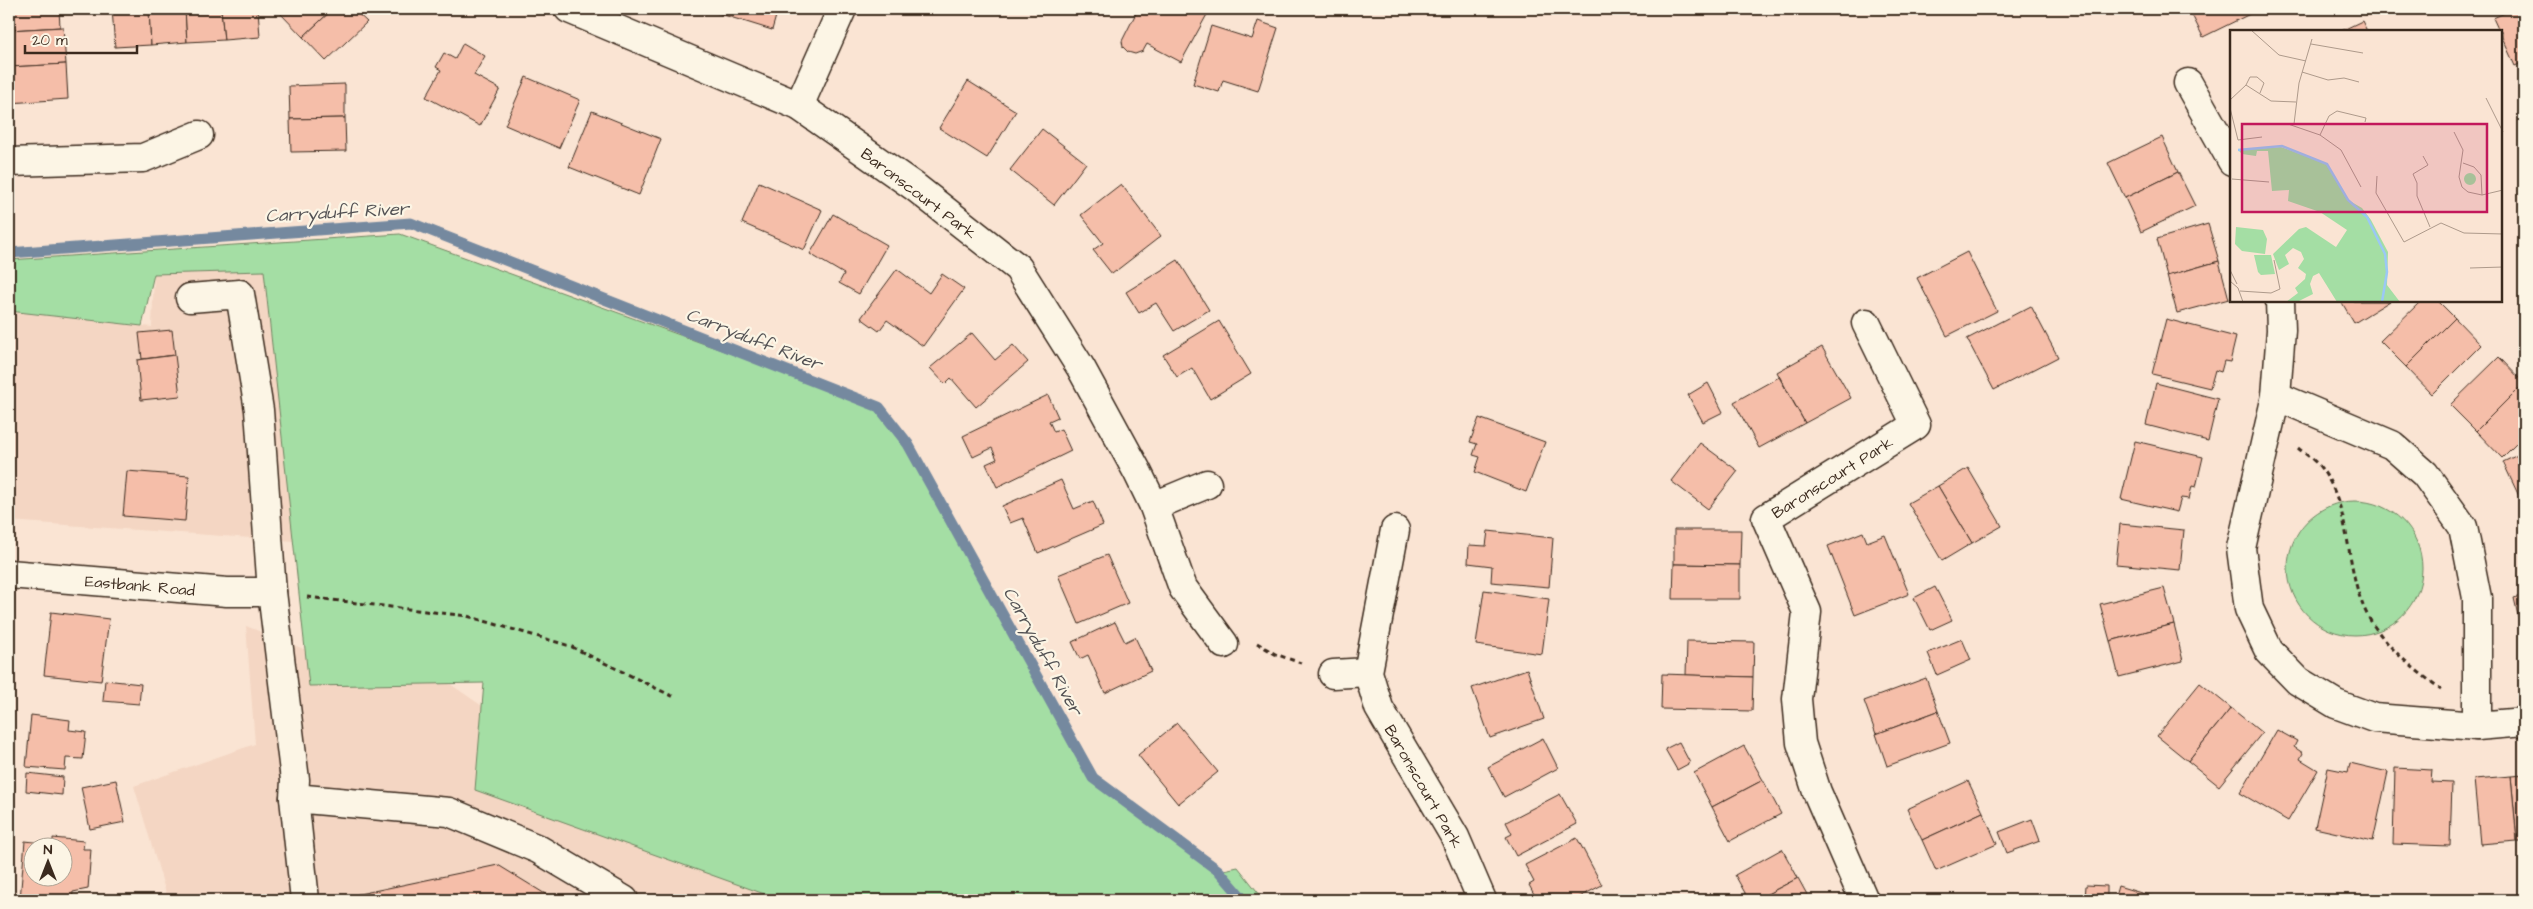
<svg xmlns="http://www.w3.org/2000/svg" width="2533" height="909" font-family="'Architects Daughter',sans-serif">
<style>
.built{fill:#f4d6c3}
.green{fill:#a4dea4;stroke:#708461}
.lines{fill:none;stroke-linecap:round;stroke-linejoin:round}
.stream{stroke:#75899f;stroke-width:11}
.building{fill:#f5bea9;stroke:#3b2a1e;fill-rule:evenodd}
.minor-casing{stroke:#3b2a1e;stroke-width:31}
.path{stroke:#3b2a1e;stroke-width:3;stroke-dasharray:5 4;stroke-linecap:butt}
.minor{stroke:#fcf5e5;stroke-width:28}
.labels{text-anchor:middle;stroke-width:4.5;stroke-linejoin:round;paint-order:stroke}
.street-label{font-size:16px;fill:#3b2a1e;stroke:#fcf5e5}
.water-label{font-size:18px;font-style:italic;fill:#535254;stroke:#fcf5e5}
.inset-river{fill:none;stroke:#9bc8f5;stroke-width:2.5}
.inset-road{fill:none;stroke:#ae9a8b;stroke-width:1}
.view{fill:#c2185b;fill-opacity:0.15;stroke:#c2185b;stroke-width:2.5}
.inset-edge{fill:none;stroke:#3b2a1e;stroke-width:2.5}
</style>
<rect width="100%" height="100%" fill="#fae4d3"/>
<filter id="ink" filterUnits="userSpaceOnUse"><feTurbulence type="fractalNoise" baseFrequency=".02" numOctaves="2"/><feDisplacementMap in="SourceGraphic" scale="10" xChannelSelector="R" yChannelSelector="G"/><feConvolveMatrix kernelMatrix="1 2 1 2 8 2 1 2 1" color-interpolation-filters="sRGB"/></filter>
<g filter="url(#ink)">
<g class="built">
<polygon points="264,271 294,541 9,521 9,311 152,327 154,274"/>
<polygon points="246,626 356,670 402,651 507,723 785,900 168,900 134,786 255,744"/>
</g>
<g class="green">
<polygon points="400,234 879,407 908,444 1093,778 1219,871 1238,867 1264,900 781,900 475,790 484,683 309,686 264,271 154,274 142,326 9,311 9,260"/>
<circle cx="2355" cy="568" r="67"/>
</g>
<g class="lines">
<polyline class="stream" points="9,253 411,223 879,407 908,444 1093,778 1219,871 1244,900"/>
</g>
<g class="building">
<polygon points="9,9 59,9 60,27 9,30"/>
<polygon points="112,9 149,9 151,45 115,47"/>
<polygon points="149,9 185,9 187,42 151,45"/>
<polygon points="185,9 221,9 224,40 187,42"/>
<polygon points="221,9 258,9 260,37 224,40"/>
<polygon points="285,9 333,9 303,37 280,13"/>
<polygon points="333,9 353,9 367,22 326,61 303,37"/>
<polygon points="715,9 778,9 772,30 714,12"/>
<polygon points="1138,9 1210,9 1181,62 1147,44 1143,51 1135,54 1128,52 1123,47 1122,41"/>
<polygon points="2189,9 2260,9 2203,37"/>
<polygon points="2514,9 2524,9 2524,62 2515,66 2502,37 2502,31 2499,31 2493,18"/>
<polygon points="1258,21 1278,28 1258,91 1223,80 1219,92 1193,84 1211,26 1252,39"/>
<polygon points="2362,21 2367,31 2341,31"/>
<polygon points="63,27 66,64 9,67 9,30"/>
<polygon points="463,43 485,56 474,75 500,89 480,126 426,97 441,70 436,67 444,53 455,59"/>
<polygon points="66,64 68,99 9,103 9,67"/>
<polygon points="526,77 580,100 559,148 505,125"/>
<polygon points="968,81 1016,111 987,158 939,128"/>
<polygon points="345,84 345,118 290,119 289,86"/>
<polygon points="592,111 661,139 639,195 569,167"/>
<polygon points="345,118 346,151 291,152 290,119"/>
<polygon points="1042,129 1086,163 1054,205 1010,170"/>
<polygon points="2162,137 2178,172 2125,198 2108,163"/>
<polygon points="2178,172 2195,206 2141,232 2125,198"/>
<polygon points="759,182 822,210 804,250 742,223"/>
<polygon points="1121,184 1161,236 1112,274 1093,250 1103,243 1081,215"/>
<polygon points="833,214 887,245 859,294 839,283 844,274 810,254"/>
<polygon points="2208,224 2219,261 2167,276 2157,239"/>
<polygon points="1967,252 1997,311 1947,336 1917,278"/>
<polygon points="1178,260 1209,310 1174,331 1156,303 1139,313 1126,292"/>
<polygon points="2219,261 2229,299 2177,313 2167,276"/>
<polygon points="897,269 929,293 942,274 964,289 923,346 887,320 879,331 861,318"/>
<polygon points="2341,301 2390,301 2354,323"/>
<polygon points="2421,301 2438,301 2455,318 2406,367 2380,341"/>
<polygon points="2031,306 2058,357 1994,390 1967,339"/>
<polygon points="2455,318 2481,345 2432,394 2406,367"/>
<polygon points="2166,319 2236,337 2230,362 2224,361 2221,372 2215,370 2210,388 2152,374"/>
<polygon points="1219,321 1251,374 1210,399 1192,368 1177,377 1163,355"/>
<polygon points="172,330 175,355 142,359 139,333"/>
<polygon points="972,333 995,360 1013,345 1028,362 976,407 951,378 945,384 930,368"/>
<polygon points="1822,347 1851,398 1805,423 1777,372"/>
<polygon points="175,355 180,396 141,400 137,360"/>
<polygon points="2499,357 2524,383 2476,431 2450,405"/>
<polygon points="1779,377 1805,423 1759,448 1734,402"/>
<polygon points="1708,383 1723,412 1703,422 1688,395"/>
<polygon points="2156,383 2218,399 2208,441 2146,425"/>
<polygon points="2524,383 2524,436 2502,458 2476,431"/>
<polygon points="1048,395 1058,417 1049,421 1054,432 1061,429 1071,451 997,487 986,464 997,459 992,448 973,457 963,436"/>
<polygon points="1479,418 1545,442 1526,492 1475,472 1480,457 1473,455 1477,444 1470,442"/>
<polygon points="2135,441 2203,457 2196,487 2192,486 2189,499 2181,498 2177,512 2121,499"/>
<polygon points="1700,443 1738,471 1708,509 1671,481"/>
<polygon points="2524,452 2524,492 2518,494 2503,462"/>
<polygon points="1968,468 2002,526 1972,543 1938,486"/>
<polygon points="127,471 189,476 185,521 123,516"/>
<polygon points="1061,480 1074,509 1093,501 1103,525 1038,553 1023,518 1010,523 1002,506"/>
<polygon points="1938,486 1972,543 1942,561 1908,503"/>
<polygon points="2524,492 2524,507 2518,494"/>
<polygon points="2120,524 2184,530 2180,570 2116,564"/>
<polygon points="1674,530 1741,530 1740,565 1674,564"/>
<polygon points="1488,531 1553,538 1549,587 1491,582 1492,566 1468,563 1469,545 1486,546"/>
<polygon points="1863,532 1867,542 1885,535 1909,594 1855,615 1828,546"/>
<polygon points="1107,555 1128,603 1079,624 1058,575"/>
<polygon points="1674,564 1740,565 1740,599 1673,599"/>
<polygon points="1935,587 1952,620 1930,630 1914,598"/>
<polygon points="2164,588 2174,624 2110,641 2100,604"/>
<polygon points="1484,590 1549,599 1542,654 1476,645"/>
<polygon points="2524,595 2524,642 2514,598"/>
<polygon points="51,612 109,619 101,681 44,675"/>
<polygon points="1115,622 1125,642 1135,637 1151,671 1105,693 1088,655 1080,659 1072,642"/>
<polygon points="2174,624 2183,661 2119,677 2110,641"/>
<polygon points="1962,639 1971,660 1937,675 1928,653"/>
<polygon points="1687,641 1754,642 1753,677 1686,675"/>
<polygon points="1527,669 1544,719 1490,738 1472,688"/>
<polygon points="1662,674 1753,677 1752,711 1661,709"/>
<polygon points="1926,678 1938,711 1876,734 1864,701"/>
<polygon points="105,680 141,684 139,704 103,701"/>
<polygon points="2200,683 2231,708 2188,761 2157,736"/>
<polygon points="2231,708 2262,733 2219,786 2188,761"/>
<polygon points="1938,711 1950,743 1887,766 1876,734"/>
<polygon points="31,715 70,720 69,730 86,732 83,759 66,758 65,770 26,767"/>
<polygon points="1177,723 1218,772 1178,804 1138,755"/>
<polygon points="2277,730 2297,741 2294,747 2303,753 2300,759 2318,770 2288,821 2240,793"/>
<polygon points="1543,738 1558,768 1504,797 1488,767"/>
<polygon points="1679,742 1690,763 1677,770 1665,749"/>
<polygon points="1744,746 1763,780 1712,807 1694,773"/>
<polygon points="2350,763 2388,772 2373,841 2315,828 2328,768 2348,772"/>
<polygon points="2395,768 2432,770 2431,782 2452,783 2450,846 2393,844"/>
<polygon points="27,773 63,777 62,795 26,791"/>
<polygon points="2524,775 2524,841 2517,841 2511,776"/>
<polygon points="2511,776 2517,841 2480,844 2474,779"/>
<polygon points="116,780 125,822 90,829 81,787"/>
<polygon points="1763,780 1781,814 1730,841 1712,807"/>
<polygon points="1968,781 1983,812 1922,840 1907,809"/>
<polygon points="1560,794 1577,824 1516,856 1506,837 1512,834 1506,822"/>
<polygon points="1983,812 1997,844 1936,871 1922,840"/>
<polygon points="2032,819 2040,841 2007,853 1999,832"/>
<path d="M 53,838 L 84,841 L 83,849 L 91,849 L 88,889 L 73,892 L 72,900 L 20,900 L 25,841 L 53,844 ZM 32,846 L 62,846 L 62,876 L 32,876 Z"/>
<polygon points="1577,838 1602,885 1574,900 1530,900 1529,898 1535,896 1529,885 1534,882 1525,865"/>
<polygon points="1782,849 1798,878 1756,900 1749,900 1735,875"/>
<polygon points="498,865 555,900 340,900 340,898"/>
<polygon points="1798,878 1810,900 1756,900"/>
<polygon points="2086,885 2107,886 2107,900 2085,900"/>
<polygon points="2118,886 2151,896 2150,900 2114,900"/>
<polygon points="2151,896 2168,900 2150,900"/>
</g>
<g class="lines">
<defs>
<g id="minor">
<polyline points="569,9 799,106 915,187 1018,268 1081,368 1137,471 1153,504 1183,588 1224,644"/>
<polyline points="2188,83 2232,161"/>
<polyline points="799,106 842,9"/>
<polyline points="9,162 143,158 199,135"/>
<polyline points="190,298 240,294 259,410 272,592 295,780 294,798 449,812 538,849 624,900"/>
<polyline points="2280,301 2281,330 2276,396 2241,548 2249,609 2269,651 2298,681 2336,704 2374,718 2477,726 2524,722"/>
<polyline points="2276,396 2392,445 2425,474 2463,527 2477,598 2477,726"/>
<polyline points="1154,506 1207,484"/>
<polyline points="1395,530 1368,672 1379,708 1455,837 1482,900"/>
<polyline points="9,574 227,592 272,592"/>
<polyline points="1333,674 1368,672"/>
<polyline points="294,798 305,900"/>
<polyline points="1864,900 1817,792 1801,743 1797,699 1807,612 1766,518 1916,425 1866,323"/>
</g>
</defs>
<use href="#minor" class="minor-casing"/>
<g class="path">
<path d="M 2298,448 C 2305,454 2315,460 2321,468 C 2356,514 2342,580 2374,626 C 2392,652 2416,671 2441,689"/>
<polyline points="307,597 467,616 570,646 676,698"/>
<polyline points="1257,643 1275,654 1301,663"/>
</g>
<use href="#minor" class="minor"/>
</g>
</g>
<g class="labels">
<g class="street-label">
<text transform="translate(919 193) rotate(37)" y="6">Baronscourt Park</text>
<text transform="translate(1832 477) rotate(-32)" y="6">Baronscourt Park</text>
<text transform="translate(140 585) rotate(5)" y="6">Eastbank Road</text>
<text transform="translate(1424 786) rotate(60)" y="6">Baronscourt Park</text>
</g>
<g class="water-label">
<text transform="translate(337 212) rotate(-3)" y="6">Carryduff River</text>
<text transform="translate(754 339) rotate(21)" y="6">Carryduff River</text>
<text transform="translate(1043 651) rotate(61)" y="6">Carryduff River</text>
</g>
</g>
<g transform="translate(2230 30)">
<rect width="272" height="272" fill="#fae4d3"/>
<path d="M 51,117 L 97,134 L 118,170 L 132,178 L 141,190 L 158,222 L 157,255 L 170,272 L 107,272 L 89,243 L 83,246 L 80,254 L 83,264 L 67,272 L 56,272 L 68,263 L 65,258 L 75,249 L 76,244 L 68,238 L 74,229 L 71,222 L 63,218 L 55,225 L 59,234 L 49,240 L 43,224 L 69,199 L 76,197 L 106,217 L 117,200 L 90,182 L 58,171 L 59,160 L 42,161 L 38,121 L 27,121 L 26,126 L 12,124 L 8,120 ZM234 149a6 6 0 1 1 12 0a6 6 0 1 1-12 0ZM 6,197 L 33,200 L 37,209 L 35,224 L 12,221 L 5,214 ZM 24,225 L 41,225 L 45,244 L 31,245 L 28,242 Z" fill="#a4dea4"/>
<path class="inset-river" d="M 8,120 L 52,116 L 97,134 L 118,170 L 137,187 L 155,224 L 157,242 L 152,272"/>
<path class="inset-road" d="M 21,0 L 49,25 L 76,31M 81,14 L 133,23M 72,42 L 98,50 L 114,48 L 129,52M 16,55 L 20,47 L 27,47 L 34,53 L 30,63M 256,68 L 273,102M 0,70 L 16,55 L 41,71 L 66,72M 0,78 L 8,110 L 32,107M 58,94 L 90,105 L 111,120 L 131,157M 64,94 L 69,53 L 82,9M 224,102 L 233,120 L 229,147 L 232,157 L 238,162 L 252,165 L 273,160M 90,105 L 99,86 L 107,81 L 136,88 L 135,92M 0,116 L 0,177M 193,126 L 198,135 L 183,144 L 187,153 L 187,166 L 200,197M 233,133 L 244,137 L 251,145 L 252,165M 147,146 L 146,163 L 174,212 L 211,193 L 234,203 L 273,204M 2,149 L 39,152M 240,238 L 273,237M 0,240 L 7,254M 0,251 L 8,258 L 13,272M 10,261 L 41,263 L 50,259 L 44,230"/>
<path class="view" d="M 12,94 L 257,94 L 257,182 L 12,182 Z"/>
<rect width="272" height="272" class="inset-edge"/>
</g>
<rect width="2533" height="909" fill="none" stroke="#fcf5e5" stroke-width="30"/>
<rect x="15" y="15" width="2503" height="879" fill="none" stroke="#3b2a1e" stroke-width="2" filter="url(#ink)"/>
<g transform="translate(48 862)"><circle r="24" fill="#fcf5e5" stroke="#afa495"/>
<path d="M0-4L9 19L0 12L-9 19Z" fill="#3b2a1e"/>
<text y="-8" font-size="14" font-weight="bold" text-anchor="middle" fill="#3b2a1e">N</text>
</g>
<path d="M25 45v8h112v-8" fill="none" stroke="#3b2a1e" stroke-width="2.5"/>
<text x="32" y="45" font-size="15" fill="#3b2a1e" stroke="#fcf5e5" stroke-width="4" paint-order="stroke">20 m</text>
</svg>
